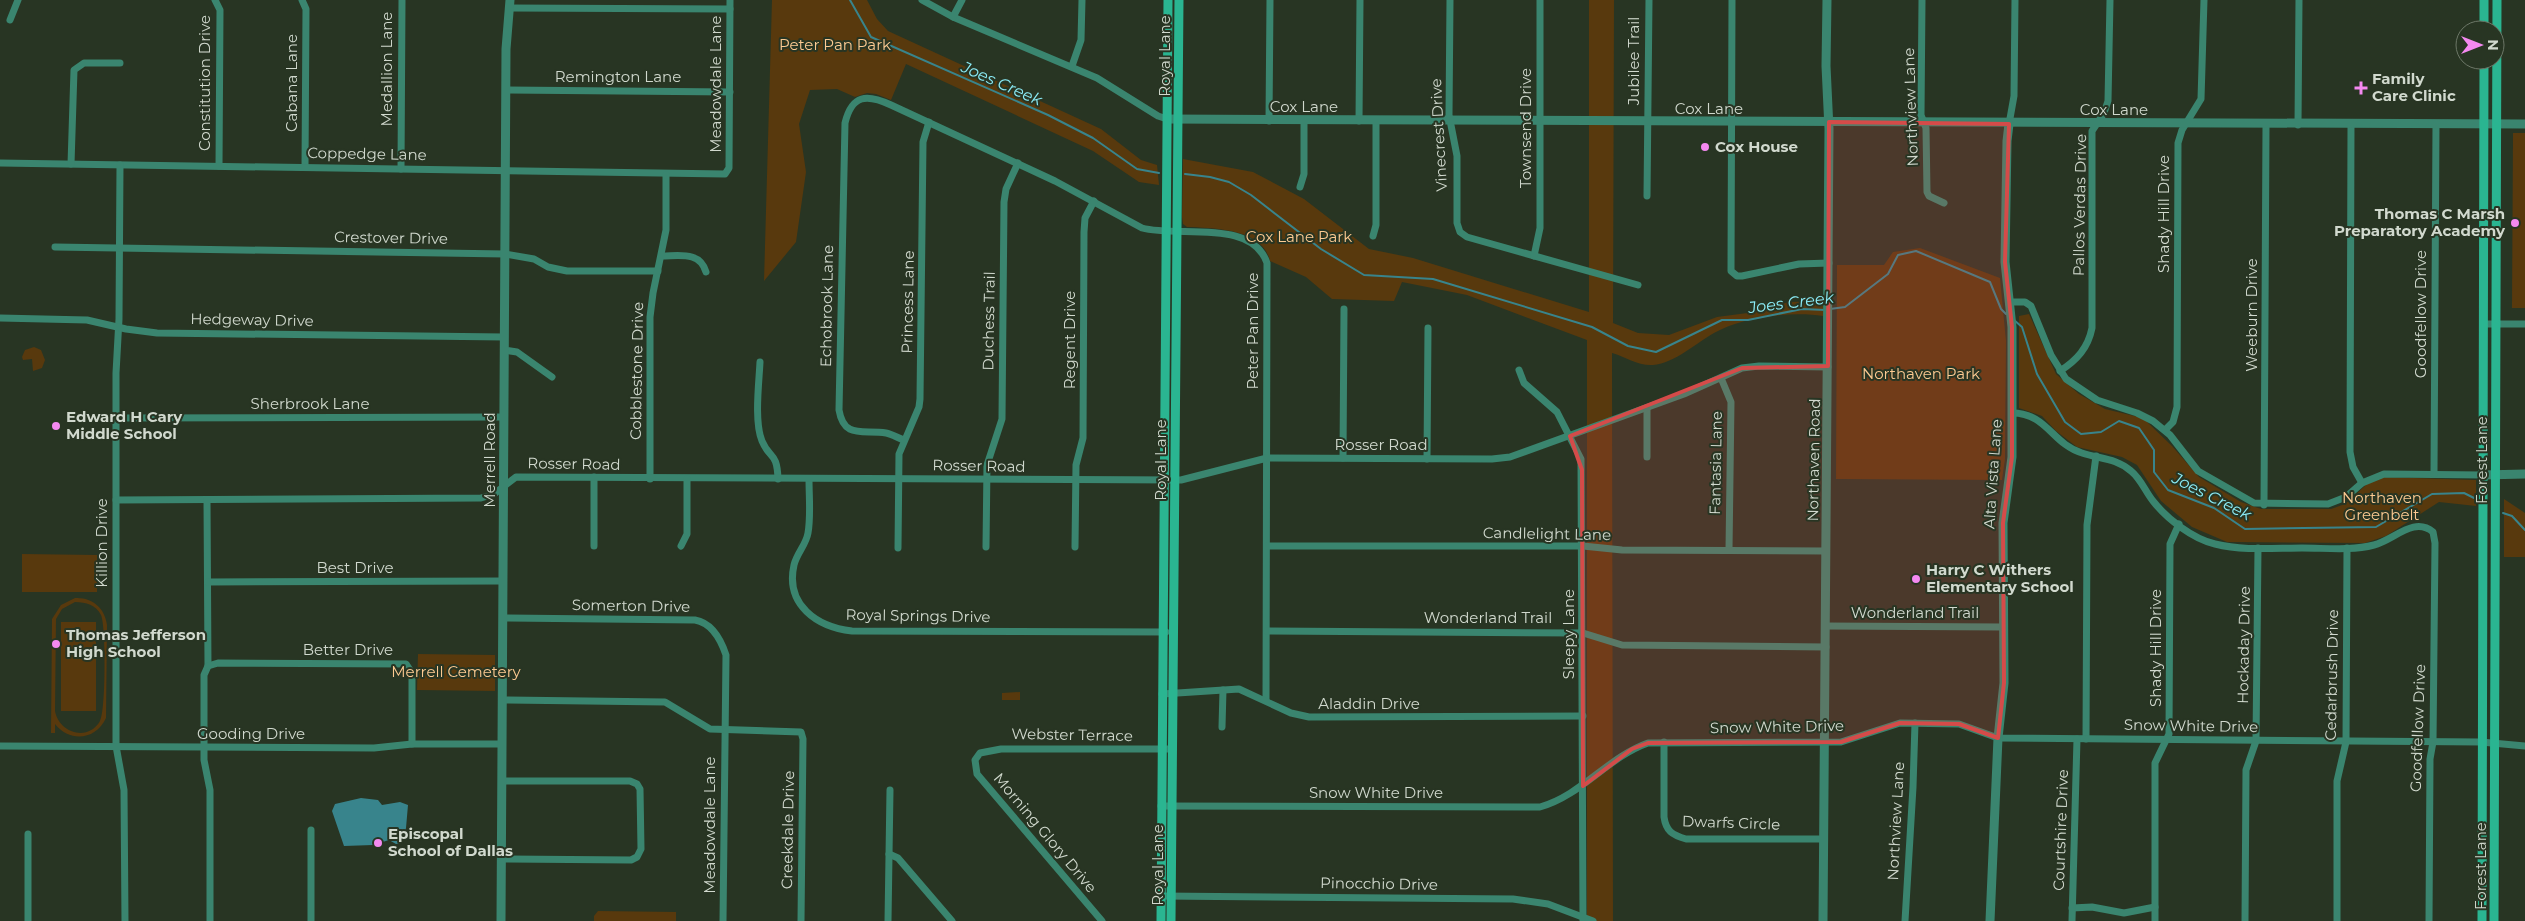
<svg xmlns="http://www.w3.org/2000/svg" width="2525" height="921" font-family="Montserrat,sans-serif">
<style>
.green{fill:#58390d;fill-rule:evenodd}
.water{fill:#38848c}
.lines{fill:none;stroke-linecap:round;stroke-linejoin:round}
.stream{stroke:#38848c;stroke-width:2}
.minor{stroke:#3a856f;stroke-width:7}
.tertiary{stroke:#3a856f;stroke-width:9}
.secondary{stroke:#2ab591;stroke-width:9}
.marked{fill:#d54b49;fill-opacity:0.2;stroke:#d54b49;stroke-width:4;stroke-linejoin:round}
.poi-dot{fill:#f489f0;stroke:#283523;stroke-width:2}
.labels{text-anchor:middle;stroke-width:4;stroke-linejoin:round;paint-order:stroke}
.park-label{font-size:15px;fill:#fecb92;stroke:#283523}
.street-label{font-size:15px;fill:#d1d9ce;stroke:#283523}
.poi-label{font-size:15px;font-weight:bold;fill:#d1d9ce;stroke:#283523;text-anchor:start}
.water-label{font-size:16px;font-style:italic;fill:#8becf7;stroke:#283523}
</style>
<rect width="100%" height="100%" fill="#283523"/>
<g class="green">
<polygon points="772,0 867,0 877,19 888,31 1101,129 1141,160 1157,165 1159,185 1139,182 1093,151 906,64 891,100 876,94 867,93 855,97 837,89 810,90 799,124 806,172 796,242 764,281"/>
<path d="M 1589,0 L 1614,0 L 1613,323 L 1638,333 L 1669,335 L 1717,317 L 1755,312 L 1789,302 L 1823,301 L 1823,316 C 1792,311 1741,317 1714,333 C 1696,343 1675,363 1653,365 C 1638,366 1626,357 1612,353 L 1613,921 L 1587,921 L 1587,340 L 1467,295 L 1402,282 L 1394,301 L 1332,299 L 1306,277 L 1270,261 C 1263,228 1212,228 1187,227 L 1183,224 L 1182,217 L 1183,159 L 1253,172 L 1304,199 L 1369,249 L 1413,258 L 1589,312 Z"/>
<polygon points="2513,133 2525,133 2525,308 2512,308"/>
<polygon points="1920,248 2000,278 2006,341 2005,459 2002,480 1836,479 1837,265 1884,265 1893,252"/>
<polygon points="2029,314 2056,374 2079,394 2105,409 2143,418 2172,446 2199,477 2241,502 2261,509 2331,509 2345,504 2367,484 2383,477 2476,480 2476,506 2439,502 2386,536 2365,543 2227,542 2192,527 2161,501 2137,465 2122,457 2077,447 2056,431 2042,416 2019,408 2019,316"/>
<polygon points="34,347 41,350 45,360 42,368 33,371 32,359 23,360 22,357 25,350"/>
<polygon points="2504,499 2525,513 2525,557 2504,557"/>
<polygon points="22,554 97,555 97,592 22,592"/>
<path d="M 75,598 C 92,597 105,608 107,625 L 106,718 C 96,740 70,743 55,724 L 55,733 L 51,733 L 52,619 L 61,605 ZM 75,602 C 86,602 96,605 101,615 C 106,626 106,711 100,721 C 88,742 59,733 55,711 L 56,619 L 62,609 Z"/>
<rect x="61" y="622" width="35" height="89"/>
<polygon points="418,654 495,655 495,691 417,690"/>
<polygon points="1020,692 1020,700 1002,700 1002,693"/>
<polygon points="598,911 676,912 676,921 594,921 594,916"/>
</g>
<polygon class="water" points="361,798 378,800 382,805 400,802 408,805 406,828 402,843 396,844 389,840 373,845 344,846 332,811 335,804"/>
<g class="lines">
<g class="stream">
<polyline points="850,0 871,37 1048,115 1093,138 1137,169 1159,173"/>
<polyline points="1185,174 1210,177 1229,182 1251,195 1321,249 1364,275 1433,279 1592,327 1628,346 1656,352 1722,320 1748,320 1802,309 1826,310"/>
<polyline points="1830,309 1845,307 1888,274 1898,255 1916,251 1990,282 2001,309 2006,314"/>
<polyline points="2014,320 2022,327 2037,374 2065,422 2081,434 2101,432 2119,421 2139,428 2154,450 2154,472 2168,490 2214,508 2245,529 2376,527 2432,494 2464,493 2474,498"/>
<polyline points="2503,513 2512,516 2525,530"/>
</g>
<g class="minor">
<polyline points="215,0 220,10 219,166"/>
<polyline points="302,0 306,9 305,167"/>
<polyline points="922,0 953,17 1097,78 1158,116 1167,119"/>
<polyline points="1450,0 1449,115 1457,156 1457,223 1460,232 1467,237 1638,285"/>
<polyline points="1732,0 1731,271 1737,276 1742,276 1799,264 1829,263"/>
<polyline points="1922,0 1921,115 1926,128 1927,192 1929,196 1944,203"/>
<polyline points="509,8 730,9"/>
<polyline points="953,17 962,0"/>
<polyline points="10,20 18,0"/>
<polyline points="1072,66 1081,40 1082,0"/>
<polyline points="506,90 730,92"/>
<polyline points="1269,121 1270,0"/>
<polyline points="1359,121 1360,0"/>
<polyline points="2009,124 2014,96 2015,0"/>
<polyline points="2298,125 2299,0"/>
<polyline points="2351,125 2350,452 2353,467 2362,483"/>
<polyline points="0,163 725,174 729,168 730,0"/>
<polyline points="71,164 74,70 84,63 120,63"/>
<polyline points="120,165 119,319 116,373 116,746 124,790 125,921"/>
<polyline points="401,169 402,0"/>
<polyline points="1300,187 1304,174 1304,121"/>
<polyline points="1647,196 1649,0"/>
<polyline points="1373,236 1376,225 1376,121"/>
<polyline points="55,247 505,254 534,259 548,267 567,271 658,271"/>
<path d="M 662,256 C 679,256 700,251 706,272"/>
<polyline points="1534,256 1540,228 1540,0"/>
<polyline points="2010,302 2025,302 2031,306 2051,355 2066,379 2097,400 2137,413 2153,421 2170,435 2198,471 2254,503 2328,504 2346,497 2362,483 2384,474 2483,475"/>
<polyline points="0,318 87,320 126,329 157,333 504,337"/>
<polyline points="2483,324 2525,324"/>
<polyline points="504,350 517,352 552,377"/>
<path d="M 760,362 C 759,383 754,422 762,441 C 770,460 777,451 778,479"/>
<polyline points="1519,370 1524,383 1557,412 1581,459 1583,921"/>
<path d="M 2060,371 C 2077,360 2088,348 2092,328 L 2092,131 L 2104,113 L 2108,101 L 2110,0"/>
<polyline points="1721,378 1731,402 1729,550"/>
<path d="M 2012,413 C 2047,413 2052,444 2082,453 C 2100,459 2116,458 2131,471 C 2141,479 2145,491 2153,501 C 2167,519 2193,539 2215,544 C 2243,551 2274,548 2302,548 C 2326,548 2351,551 2374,545 C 2394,540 2414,516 2433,532 L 2435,543 L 2433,742 L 2430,759 L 2429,921"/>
<polyline points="116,418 504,417"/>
<polyline points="2165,430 2173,422 2177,407 2178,143 2182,130 2201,99 2204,0"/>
<path d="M 904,440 C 898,438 892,434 886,433 C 864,429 844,440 839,410 L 845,123 C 852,94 867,94 891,105 L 1055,181 L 1142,228 C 1178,238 1252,218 1267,263 L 1266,700"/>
<polyline points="1647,457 1647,408"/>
<polyline points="1343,458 1344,309"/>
<polyline points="1427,459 1428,328"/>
<polyline points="2434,474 2436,124"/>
<polyline points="594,477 594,546"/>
<polyline points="650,479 650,317 653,293 666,230 666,175"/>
<path d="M 809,479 C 809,497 811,516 808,533 C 806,545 797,553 794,565 C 785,605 817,627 852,631 L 1166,632"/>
<polyline points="116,500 481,498 494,494 516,477 1181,480 1267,458 1492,459 1510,457 1684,394 1742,368 1759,366 1828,367"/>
<polyline points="207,500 208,666 204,675 204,760 210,790 210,921"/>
<polyline points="2264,505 2266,125"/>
<polyline points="681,546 687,534 687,479"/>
<polyline points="1267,546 1583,546 1622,550 1826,551"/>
<polyline points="986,547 987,465 1002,419 1004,202 1006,189 1018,163"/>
<polyline points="1075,547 1076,465 1083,438 1084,232 1085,218 1094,201"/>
<polyline points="898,548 899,454 919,407 920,399 923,142 929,122"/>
<polyline points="208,582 502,581"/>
<path d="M 503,618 L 695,620 C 712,623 721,640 726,655 L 723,921"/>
<polyline points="1826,626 2003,627"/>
<polyline points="1267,631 1583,633 1622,645 1826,647"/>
<polyline points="208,666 218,663 406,664 412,673 412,744"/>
<polyline points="1162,694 1239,689 1291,713 1309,717 1583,716"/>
<polyline points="503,700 665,702 710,729 801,732 803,739 801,921"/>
<polyline points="1222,727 1223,690"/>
<polyline points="2086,739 2087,525 2096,456"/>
<path d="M 1664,742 L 1664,817 C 1666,831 1672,835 1686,839 L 1824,839"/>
<polyline points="0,746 374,748 412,744 502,744"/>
<path d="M 1161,806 L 1540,807 C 1582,795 1608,757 1648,743 L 1841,742 L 1900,723 L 1959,724 L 1998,738 L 2481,742 L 2525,746"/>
<polyline points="889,854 898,858 952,921"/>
<polyline points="502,859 631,860 637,857 641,849 640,789 637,784 630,781 502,781"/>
<polyline points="1162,896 1513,899 1548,904 1593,921"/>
<polyline points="2072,908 2092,907 2124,913 2155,907"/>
<polyline points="28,921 28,834"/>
<polyline points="311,921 311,830"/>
<polyline points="888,921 890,790"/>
<polyline points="1102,921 977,774 975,760 980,753 1001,749 1173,749"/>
<polyline points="1905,921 1913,787 1915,723"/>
<polyline points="2072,921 2077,739"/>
<polyline points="2155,921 2155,763 2169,734 2170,544 2179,524"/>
<polyline points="2245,921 2246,770 2256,741 2258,548"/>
<polyline points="2337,921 2337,781 2346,742 2347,548"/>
</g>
<g class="tertiary">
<polyline points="1167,119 2525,124"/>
<polyline points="2483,475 2525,474"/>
<polyline points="501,921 506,49 510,0"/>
<polyline points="1823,921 1829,129 1826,66 1827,0"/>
<polyline points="1990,921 1998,738 2004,683 2003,523 2012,457 2012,327 2005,262 2007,141 2009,124"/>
</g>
<g class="secondary">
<polyline points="2484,30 2484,0"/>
<polyline points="1161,921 1168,0"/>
<polyline points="1171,921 1179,0"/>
<polyline points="2482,921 2484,60"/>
<polyline points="2494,921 2497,0"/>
</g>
</g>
<path class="marked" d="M 1829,122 L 2009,124 L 2005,262 L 2012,327 L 2012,457 L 2003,523 L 2004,683 L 1998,738 L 1959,724 L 1900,723 L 1841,742 L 1648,743 L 1632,749 L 1583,786 L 1582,470 L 1570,436 L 1742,368 L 1828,366 Z"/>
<g class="poi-dot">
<path d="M2358.5 80.5h5v5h5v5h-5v5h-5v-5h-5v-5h5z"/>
<circle cx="1705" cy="147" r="5"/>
<circle cx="2515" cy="223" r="5"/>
<circle cx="56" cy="426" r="5"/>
<circle cx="1916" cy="579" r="5"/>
<circle cx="56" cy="644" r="5"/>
<circle cx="378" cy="843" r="5"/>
</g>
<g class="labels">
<g class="park-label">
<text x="835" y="50">Peter Pan Park</text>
<text x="1299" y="242">Cox Lane Park</text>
<text x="1921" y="379">Northaven Park</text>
<text x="2382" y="503">Northaven<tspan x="2382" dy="17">Greenbelt</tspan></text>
<text x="456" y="677">Merrell Cemetery</text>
</g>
<g class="street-label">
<text transform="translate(1165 56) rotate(-90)" y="5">Royal Lane</text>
<text transform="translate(1634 61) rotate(-90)" y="5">Jubilee Trail</text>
<text transform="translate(387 69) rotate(-90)" y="5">Medallion Lane</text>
<text x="618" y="82">Remington Lane</text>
<text transform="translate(205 83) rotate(-90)" y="5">Constitution Drive</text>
<text transform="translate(292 83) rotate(-90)" y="5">Cabana Lane</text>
<text transform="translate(716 84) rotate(-90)" y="5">Meadowdale Lane</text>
<text x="1304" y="112">Cox Lane</text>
<text transform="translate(1911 107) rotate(-92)" y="5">Northview Lane</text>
<text x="1709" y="114">Cox Lane</text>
<text x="2114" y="115">Cox Lane</text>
<text transform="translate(1526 128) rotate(-90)" y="5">Townsend Drive</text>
<text transform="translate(1439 135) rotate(-93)" y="5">Vinecrest Drive</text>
<text transform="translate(367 154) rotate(1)" y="5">Coppedge Lane</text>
<text transform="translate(2080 205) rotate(-89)" y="5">Pallos Verdas Drive</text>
<text transform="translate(2164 214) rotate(-90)" y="5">Shady Hill Drive</text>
<text transform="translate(391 238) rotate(1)" y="5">Crestover Drive</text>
<text transform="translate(908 302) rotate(-89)" y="5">Princess Lane</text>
<text transform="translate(827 306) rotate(-89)" y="5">Echobrook Lane</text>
<text transform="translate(2421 314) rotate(-90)" y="5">Goodfellow Drive</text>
<text transform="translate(2252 315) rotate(-90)" y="5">Weeburn Drive</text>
<text transform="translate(252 320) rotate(1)" y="5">Hedgeway Drive</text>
<text transform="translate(989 321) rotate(-89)" y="5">Duchess Trail</text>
<text transform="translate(1253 331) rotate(-90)" y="5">Peter Pan Drive</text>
<text transform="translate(1070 340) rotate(-90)" y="5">Regent Drive</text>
<text transform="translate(637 371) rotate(-89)" y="5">Cobblestone Drive</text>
<text x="310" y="409">Sherbrook Lane</text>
<text x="1381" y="450">Rosser Road</text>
<text transform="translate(490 460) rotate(-90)" y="5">Merrell Road</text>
<text transform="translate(1161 460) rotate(-90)" y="5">Royal Lane</text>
<text transform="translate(1814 460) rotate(-89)" y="5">Northaven Road</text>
<text transform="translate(2482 460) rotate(-90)" y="5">Forest Lane</text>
<text transform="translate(1716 463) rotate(-89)" y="5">Fantasia Lane</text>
<text transform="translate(574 464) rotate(1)" y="5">Rosser Road</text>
<text transform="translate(979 466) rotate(1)" y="5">Rosser Road</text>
<text transform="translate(1993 474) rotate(-86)" y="5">Alta Vista Lane</text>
<text transform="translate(1547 534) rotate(1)" y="5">Candlelight Lane</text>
<text transform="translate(102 543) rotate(-90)" y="5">Killion Drive</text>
<text x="355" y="573">Best Drive</text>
<text transform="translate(631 606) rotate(1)" y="5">Somerton Drive</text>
<text x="1915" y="618">Wonderland Trail</text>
<text transform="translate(918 616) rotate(1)" y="5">Royal Springs Drive</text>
<text x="1488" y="623">Wonderland Trail</text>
<text transform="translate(1569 634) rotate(-90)" y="5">Sleepy Lane</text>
<text transform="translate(2244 645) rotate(-89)" y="5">Hockaday Drive</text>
<text transform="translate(2156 648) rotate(-90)" y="5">Shady Hill Drive</text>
<text x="348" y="655">Better Drive</text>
<text transform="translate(2332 675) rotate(-89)" y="5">Cedarbrush Drive</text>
<text x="1369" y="709">Aladdin Drive</text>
<text transform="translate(2191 726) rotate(1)" y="5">Snow White Drive</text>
<text transform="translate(1777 727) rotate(-1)" y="5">Snow White Drive</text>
<text transform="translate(2418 728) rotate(-88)" y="5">Goodfellow Drive</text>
<text x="251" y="739">Gooding Drive</text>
<text transform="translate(1072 735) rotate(1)" y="5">Webster Terrace</text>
<text x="1376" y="798">Snow White Drive</text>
<text transform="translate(1896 821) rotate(-87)" y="5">Northview Lane</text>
<text transform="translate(1731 823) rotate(2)" y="5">Dwarfs Circle</text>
<text transform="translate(710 825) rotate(-90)" y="5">Meadowdale Lane</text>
<text transform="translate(788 830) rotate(-89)" y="5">Creekdale Drive</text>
<text transform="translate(2061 830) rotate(-88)" y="5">Courtshire Drive</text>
<text transform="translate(1045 833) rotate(50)" y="5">Morning Glory Drive</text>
<text transform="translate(1158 865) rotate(-90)" y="5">Royal Lane</text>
<text transform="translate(2481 866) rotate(-90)" y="5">Forest Lane</text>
<text transform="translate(1379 884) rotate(1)" y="5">Pinocchio Drive</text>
</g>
<g class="poi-label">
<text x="2372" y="84">Family<tspan x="2372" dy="17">Care Clinic</tspan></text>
<text x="1715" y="152">Cox House</text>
<text x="2505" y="219" text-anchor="end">Thomas C Marsh<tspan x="2505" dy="17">Preparatory Academy</tspan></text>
<text x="66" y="422">Edward H Cary<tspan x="66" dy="17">Middle School</tspan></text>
<text x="1926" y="575">Harry C Withers<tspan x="1926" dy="17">Elementary School</tspan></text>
<text x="66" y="640">Thomas Jefferson<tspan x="66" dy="17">High School</tspan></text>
<text x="388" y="839">Episcopal<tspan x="388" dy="17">School of Dallas</tspan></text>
</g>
<g class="water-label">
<text transform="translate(1002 83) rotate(24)" y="6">Joes Creek</text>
<text transform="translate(1791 302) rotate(-7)" y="6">Joes Creek</text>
<text transform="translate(2212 496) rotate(27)" y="6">Joes Creek</text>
</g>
</g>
<g transform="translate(2480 45) rotate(90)"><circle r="24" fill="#283523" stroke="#6c7767"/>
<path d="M0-4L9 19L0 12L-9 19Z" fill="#f489f0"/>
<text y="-8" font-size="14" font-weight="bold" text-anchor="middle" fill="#d1d9ce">N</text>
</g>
</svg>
